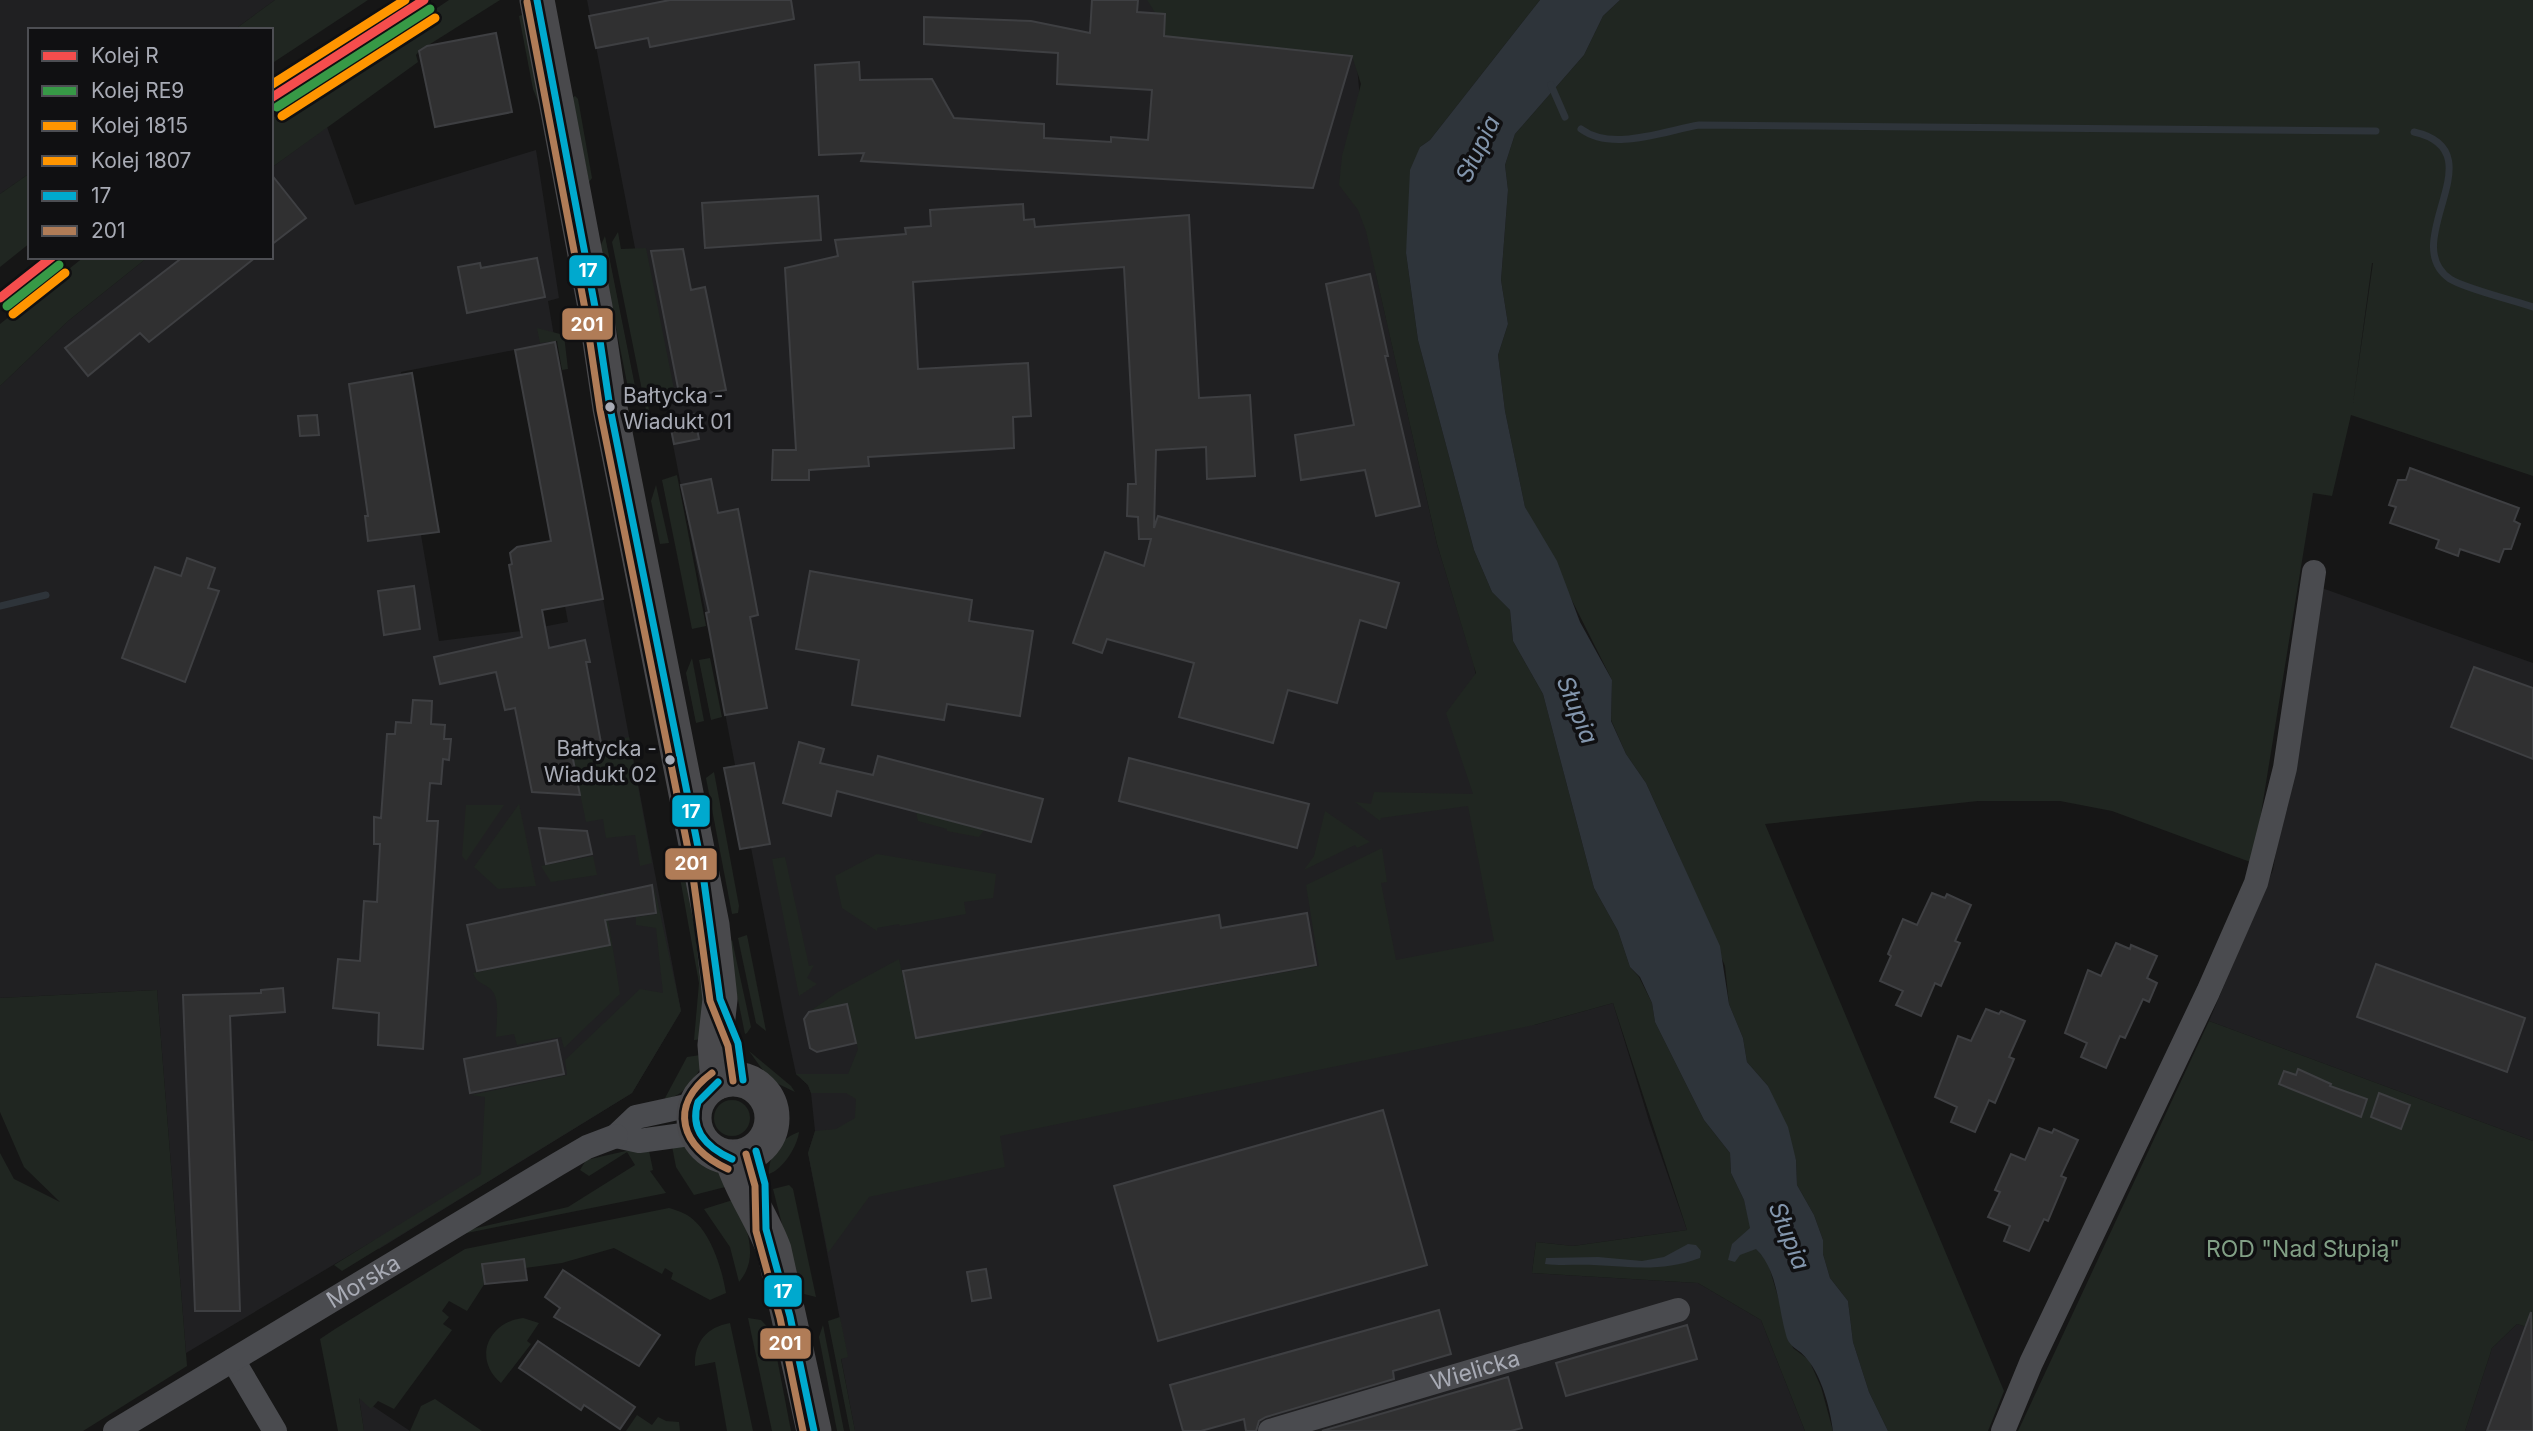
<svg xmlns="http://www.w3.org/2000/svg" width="2533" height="1431" font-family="Inter,sans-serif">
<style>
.built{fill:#202022}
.green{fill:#202621;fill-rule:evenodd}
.water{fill:#2e343a}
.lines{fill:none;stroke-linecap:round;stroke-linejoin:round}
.stream{stroke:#2e343a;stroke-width:7}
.building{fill:#303031;stroke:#3e3f42;stroke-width:2}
.street{stroke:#4a4b4f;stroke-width:24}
.secondary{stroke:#49494c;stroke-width:35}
.bus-1-casing{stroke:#101012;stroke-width:12}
.bus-2-casing{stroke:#101012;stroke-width:12}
.bus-1{stroke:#00a9ce;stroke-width:7}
.bus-2{stroke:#b07c57;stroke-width:7}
.rail-1-casing{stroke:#101012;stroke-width:14}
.rail-2-casing{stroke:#101012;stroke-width:14}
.rail-3-casing{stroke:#101012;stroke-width:14}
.rail-4-casing{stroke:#101012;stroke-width:14}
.rail-1{stroke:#f54d4d;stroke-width:9}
.rail-2{stroke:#379946;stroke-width:9}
.rail-3{stroke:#ff9500;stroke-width:9}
.rail-4{stroke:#ff9500;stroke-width:9}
.bus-dot{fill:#a8abb5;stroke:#101012;stroke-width:2.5}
.labels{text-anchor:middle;stroke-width:7;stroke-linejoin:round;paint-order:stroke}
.bus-label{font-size:21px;fill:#a8abb5;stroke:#101012;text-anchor:start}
.park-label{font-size:23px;fill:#819f85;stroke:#101012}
.street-label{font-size:23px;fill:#a8abb5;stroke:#101012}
.water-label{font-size:24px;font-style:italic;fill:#8396ad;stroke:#101012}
.line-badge{stroke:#101012;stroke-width:2.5}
.badge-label{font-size:19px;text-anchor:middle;font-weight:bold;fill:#fff}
</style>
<rect width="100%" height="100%" fill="#161616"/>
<g class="built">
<polygon points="0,0 275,0 234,30 30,30 30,173 0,194"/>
<polygon points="587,0 1351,0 1376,274 1437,544 1474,665 1534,1025 1613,1003 1650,1124 1687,1230 1573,1246 1536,1242 1532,1273 1698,1283 1761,1320 1805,1431 855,1431 841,1358 847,1356 808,1153 815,1131 811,1093 808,1085 796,1074 784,1018"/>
<polygon points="327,127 355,205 536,150 559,298 548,301 555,342 401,372 425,534 421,535 439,641 521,631 568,622 565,606 603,599 681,1011 632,1093 379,1249 375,1240 186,1353 157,990 0,998 0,386 68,321 148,257 271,257 271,168"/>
<polygon points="2319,587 2533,663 2533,1141 2209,1021 2273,870"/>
<polygon points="2517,1324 2533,1329 2533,1431 2465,1431 2492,1348"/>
<polygon points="359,1397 410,1431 364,1431"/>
</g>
<g class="green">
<polygon points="275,0 368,0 271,64 271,30 234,30"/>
<polygon points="449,0 500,0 419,51 416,55 418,62 271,168 271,119"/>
<polygon points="1147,0 1540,0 1430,140 1420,147 1406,253 1418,340 1474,550 1492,592 1510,610 1513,641 1543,694 1594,888 1618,931 1630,967 1639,977 1652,1003 1655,1022 1704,1120 1730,1153 1731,1173 1744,1200 1756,1248 1768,1263 1793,1348 1809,1360 1821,1387 1833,1431 1805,1431 1761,1320 1698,1283 1532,1273 1536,1242 1573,1246 1687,1230 1613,1003 1534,1025 1000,1136 1005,1167 869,1197 828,1253 808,1153 815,1131 836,1129 855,1118 856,1099 846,1093 811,1093 808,1085 796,1074 848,1074 858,1049 847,1004 809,1012 838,992 899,959 916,1038 1319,966 1306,885 1382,848 1387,882 1381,883 1396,960 1494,941 1468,806 1381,818 1380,821 1355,802 1371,804 1374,792 1473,794 1446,713 1476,673 1437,544 1366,231 1358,210 1339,185 1342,156 1361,84 1352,56 1164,36 1156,14"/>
<path d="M 1620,0 L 2533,0 L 2533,476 L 2351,415 L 2332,496 L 2313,493 L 2253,863 L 2112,811 L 2060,801 L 1978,801 L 1765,824 L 2004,1391 L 1988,1431 L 1888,1431 L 1869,1392 L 1853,1342 L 1848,1301 L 1830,1278 L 1823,1254 L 1823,1240 L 1814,1215 L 1797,1185 L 1796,1160 L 1768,1086 L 1747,1062 L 1743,1038 L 1729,1004 L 1725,966 L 1676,849 L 1646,783 L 1626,754 L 1611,720 L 1612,680 L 1525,507 L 1505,411 L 1498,355 L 1508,324 L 1501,280 L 1508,190 L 1505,165 L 1515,134 L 1584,55 L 1603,16 ZM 2373,263 L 2353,403 L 2372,263 Z"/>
<polygon points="524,14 543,114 533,89 519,16"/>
<polygon points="575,96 578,99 592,178 589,182 572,98"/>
<polygon points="30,173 30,243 0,267 0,194"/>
<polygon points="618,232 621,249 646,248 675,394 647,400 651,420 648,420 612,242"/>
<polygon points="605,236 636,391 629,393 600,247"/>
<polygon points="84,257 148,257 68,321 0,386 0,324"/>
<polygon points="537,328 564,335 568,369 562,370 557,341 540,343"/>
<polygon points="677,475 706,626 692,629 662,480"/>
<polygon points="656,485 669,543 660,544 651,501"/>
<polygon points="692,658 704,721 696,723 686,673"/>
<polygon points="710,658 722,717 711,720 699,660"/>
<polygon points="560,698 580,747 629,737 652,863 640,866 635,835 606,838 603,819 586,822"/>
<polygon points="714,772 739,906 738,913 732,914 706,778"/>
<polygon points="519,804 536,886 498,889 474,867"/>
<polygon points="466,805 504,805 466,861 462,856"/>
<polygon points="1325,811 1370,842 1357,848 1355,845 1304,870 1314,856"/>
<polygon points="916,812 984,830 979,837 947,831 947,829 918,821"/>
<polygon points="877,854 996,874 993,898 964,902 966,914 900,926 899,924 877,928 877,931 842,908 835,876"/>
<polygon points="593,856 597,875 551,882 541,866"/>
<polygon points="785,857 809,966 814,965 807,978 817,984 799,996 772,859"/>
<polygon points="680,878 688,881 698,921 706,1039 694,1040 699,983"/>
<polygon points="654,885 681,1011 632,1093 342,1271 334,1265 481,1174 485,1097 471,1095 567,1075 565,1060 640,989 663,993 656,928 636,925 636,917 657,914"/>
<path d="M 604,893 L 620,994 L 564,1048 L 561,1037 L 517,1045 L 514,1034 L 496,1037 C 496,1025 500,1002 493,992 C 487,983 477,985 473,973 L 610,945 L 600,894 Z"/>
<polygon points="747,935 766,1031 756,1023 738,938"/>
<polygon points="732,940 751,1027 747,1033 745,1034 727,946"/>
<polygon points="157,990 187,1366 83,1431 0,1431 0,1153 14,1179 60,1202 24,1167 0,1112 0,998"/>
<polygon points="2209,1021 2533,1141 2533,1329 2517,1324 2492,1348 2465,1431 2018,1431"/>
<polygon points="749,1051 791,1086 795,1092 770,1080"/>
<path d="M 707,1054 C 697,1076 688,1094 664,1100 L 687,1057 Z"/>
<circle cx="732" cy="1118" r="18"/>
<path d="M 799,1132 C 797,1147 783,1169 769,1174 C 768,1155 781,1138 799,1132 Z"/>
<path d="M 671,1141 C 699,1147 713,1163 729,1186 L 694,1195 L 676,1167 Z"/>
<polygon points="648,1146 653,1170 650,1171 666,1193 462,1234 472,1229 568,1207 635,1165 627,1152 589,1176 580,1170 586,1160"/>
<polygon points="789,1185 793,1189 816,1297 804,1294 797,1283 773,1189"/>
<path d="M 736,1199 C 745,1226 761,1256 739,1282 L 730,1247 L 704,1209 Z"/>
<path d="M 669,1208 C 676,1210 685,1213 690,1217 C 711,1232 722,1269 726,1293 L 710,1300 L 671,1279 L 673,1273 L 665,1268 L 662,1274 L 614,1248 L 562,1263 L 525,1268 L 523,1259 L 483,1264 L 485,1283 L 467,1311 L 449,1301 L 442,1311 L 449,1317 L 443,1324 L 452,1330 L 394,1409 L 378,1401 L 371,1409 L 359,1398 L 364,1431 L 338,1431 L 320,1339 L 335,1329 L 465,1249 Z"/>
<polygon points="840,1317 848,1357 841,1359 855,1431 850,1431 828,1321"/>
<path d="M 523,1318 L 539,1323 L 527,1341 L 531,1344 L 501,1383 C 472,1358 489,1322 523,1318 Z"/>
<polygon points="748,1318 761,1320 772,1332 791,1431 772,1431"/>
<path d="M 730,1323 L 753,1431 L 727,1431 L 715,1362 L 695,1366 C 694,1342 707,1327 730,1323 Z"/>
<polygon points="823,1325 844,1431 837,1431 819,1337"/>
<polygon points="435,1399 482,1431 410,1431 421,1406"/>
<polygon points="637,1415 652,1425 658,1417 666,1421 679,1422 680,1431 626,1431"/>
</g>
<g class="water">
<path d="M 1540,0 L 1620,0 L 1603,16 L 1584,55 L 1515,134 L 1505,165 L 1508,190 L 1501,280 L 1508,324 L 1498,355 L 1505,411 L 1525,507 L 1557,561 L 1580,622 L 1612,680 L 1611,721 L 1626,754 L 1646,783 L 1720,946 L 1729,1004 L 1743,1038 L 1747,1062 L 1768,1086 L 1788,1127 L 1796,1160 L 1797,1185 L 1814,1215 L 1823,1240 L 1823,1254 L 1830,1278 L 1848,1301 L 1853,1342 L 1869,1392 L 1888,1431 L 1833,1431 C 1830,1408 1822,1377 1807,1359 C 1800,1349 1789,1348 1786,1335 C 1778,1307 1778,1270 1756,1249 L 1740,1255 L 1735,1262 L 1728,1260 L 1732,1244 L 1750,1228 L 1744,1200 L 1731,1173 L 1730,1153 L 1704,1120 L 1655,1022 L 1652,1003 L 1640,977 L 1630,967 L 1618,931 L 1594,888 L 1543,694 L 1513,641 L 1510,610 L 1492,592 L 1474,550 L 1418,340 L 1406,253 L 1410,170 L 1420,147 L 1430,140 Z"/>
<path d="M 1688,1244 L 1696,1245 L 1701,1251 L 1700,1258 C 1662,1272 1633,1267 1594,1265 C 1578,1264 1562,1266 1545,1264 L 1546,1258 L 1598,1257 L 1642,1261 L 1664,1257 Z"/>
</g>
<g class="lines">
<g class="stream">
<polyline points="1551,85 1565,117"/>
<path d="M 1581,129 C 1612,152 1664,131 1699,125 L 2376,131"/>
<path d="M 2414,132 C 2499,151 2396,242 2450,279 C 2466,289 2513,300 2533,307"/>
<polyline points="0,606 46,595"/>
</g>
</g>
<g class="building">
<polygon points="670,0 791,0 794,19 650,47 648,38 596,48 589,16"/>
<polygon points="1092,0 1138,0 1137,12 1165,14 1164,36 1352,56 1313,188 861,161 864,153 819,155 815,65 859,62 860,80 932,79 954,118 1044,124 1044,138 1111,142 1111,137 1148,140 1152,90 1057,84 1058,53 924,44 924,17 1031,21 1090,33"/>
<polygon points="496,33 512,112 435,127 419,51 427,46"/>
<polygon points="271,174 306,218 271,245"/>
<polygon points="818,196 821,240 705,248 702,203"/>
<polygon points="1023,204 1024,220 1034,219 1035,227 1189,215 1199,398 1250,395 1255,476 1207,479 1206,447 1156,450 1154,528 1158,516 1399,583 1386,628 1360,620 1337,703 1288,690 1273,743 1179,717 1194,663 1107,639 1102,653 1073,643 1105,552 1144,566 1151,539 1139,539 1138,517 1127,516 1128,484 1136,484 1124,267 913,282 918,369 1028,363 1031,416 1013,417 1014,448 868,457 869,466 809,470 809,480 772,480 773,450 796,450 785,268 838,256 835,240 906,234 905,228 931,226 930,210"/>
<polygon points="683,249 691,290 705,287 726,390 680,398 651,251"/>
<polygon points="183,257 256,257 149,342 140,333 88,376 65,348"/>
<polygon points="537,258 545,297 467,313 458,267 480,263 481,268"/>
<polygon points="1370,274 1388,356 1385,356 1420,506 1376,516 1365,470 1301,480 1295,435 1354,425 1326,284"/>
<polygon points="555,342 603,599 542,610 549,648 585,640 590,662 586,662 601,743 571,749 580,795 532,792 515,708 505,710 496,672 440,684 434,657 522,637 509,565 512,564 510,553 517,547 551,541 515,350"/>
<polygon points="412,373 439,532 368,541 365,516 368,516 349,384"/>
<polygon points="694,414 699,439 674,444 669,419"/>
<polygon points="317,415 319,435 300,436 298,416"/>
<polygon points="2410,468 2519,508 2514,521 2520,524 2511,549 2504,549 2499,562 2460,549 2458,556 2436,548 2439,540 2390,523 2396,507 2389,505 2398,480 2406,480"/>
<polygon points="711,479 718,513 738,509 758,615 750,617 767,708 725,715 706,613 709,612 681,485"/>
<polygon points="187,558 215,568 208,588 219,591 185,682 122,658 155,567 181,576"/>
<polygon points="810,571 972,600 969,621 1033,631 1020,716 947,704 944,720 852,705 859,660 796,649"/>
<polygon points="414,586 420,629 384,635 378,591"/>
<polygon points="2474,667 2533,688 2533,759 2451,727"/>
<polygon points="413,700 432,701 431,724 445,725 444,739 451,739 449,760 443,759 441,784 430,783 427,821 438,821 423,1049 378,1045 379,1013 333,1008 338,959 360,961 364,901 377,902 380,844 374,844 374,817 381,818 387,734 395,734 396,722 411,723"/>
<polygon points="799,742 824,749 820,763 873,775 878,756 1043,799 1031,842 837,791 831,816 783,803"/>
<polygon points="1129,758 1309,804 1297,848 1119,801"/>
<polygon points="754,763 770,844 740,849 724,768"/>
<polygon points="539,828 587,831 592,854 546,864"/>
<polygon points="652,885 656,913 605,920 610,945 477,971 467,925"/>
<polygon points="1932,893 1945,898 1947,894 1971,905 1955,941 1960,943 1941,986 1935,983 1921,1016 1896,1005 1903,991 1880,981 1891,956 1888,954 1903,919 1917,925"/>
<polygon points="1307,913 1316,965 916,1038 903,971 1219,915 1221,928"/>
<polygon points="2116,943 2130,949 2131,945 2157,956 2147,978 2157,983 2149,1002 2143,999 2125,1038 2120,1036 2106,1068 2081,1057 2087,1043 2065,1033 2088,970 2101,976"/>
<polygon points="2376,964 2525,1018 2507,1072 2357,1017"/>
<polygon points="283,988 285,1012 230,1016 240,1311 195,1311 183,995 261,993 261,990"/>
<polygon points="847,1004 856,1043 817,1052 810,1048 804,1019 809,1012"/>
<polygon points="1986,1009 1999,1014 2001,1011 2025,1021 2009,1057 2014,1059 1995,1103 1989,1100 1975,1132 1951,1122 1957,1107 1935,1097 1958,1036 1971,1041"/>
<polygon points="557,1040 564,1074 470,1093 464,1059"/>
<polygon points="2298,1069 2331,1084 2330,1086 2367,1099 2361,1117 2279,1084 2284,1071 2296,1075"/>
<polygon points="2379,1093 2410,1105 2401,1129 2371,1117"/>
<polygon points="1383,1110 1427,1265 1158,1341 1114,1186"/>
<polygon points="2039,1128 2052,1133 2054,1129 2078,1140 2061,1176 2066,1178 2048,1221 2044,1219 2029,1251 2004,1241 2010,1226 1988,1217 2000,1192 1995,1190 2011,1154 2025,1160"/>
<polygon points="524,1259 527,1280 485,1284 482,1264"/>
<polygon points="986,1269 991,1298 972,1301 967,1272"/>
<polygon points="563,1270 660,1335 639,1366 554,1317 560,1308 545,1297"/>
<polygon points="1439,1310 1451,1354 1393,1371 1394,1379 1266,1417 1259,1421 1256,1431 1246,1431 1244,1419 1201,1431 1183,1431 1170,1385"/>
<polygon points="2531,1312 2533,1431 2487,1431"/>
<polygon points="1687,1325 1697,1359 1566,1396 1556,1363"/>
<polygon points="538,1341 635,1407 620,1429 584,1405 581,1410 519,1368"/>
<polygon points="1508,1377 1522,1428 1511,1431 1322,1431"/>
</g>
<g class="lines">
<g class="street">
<polyline points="696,1104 636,1117 616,1136 639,1141 697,1133"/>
<polyline points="233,1360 275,1431"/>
<path id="s1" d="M 115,1431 L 558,1164 L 587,1147 L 616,1136"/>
<path id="s2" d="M 1270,1431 L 1678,1310"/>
<polyline points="2003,1431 2031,1363 2208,992 2256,883 2285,768 2314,572"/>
</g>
<g class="secondary">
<polyline points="537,0 595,307 610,408 712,925 720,999 715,1045 718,1082"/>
<circle cx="733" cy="1118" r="39"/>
<path d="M 732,1159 C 743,1193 762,1217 774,1250 L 814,1431"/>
</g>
<defs>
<g id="bus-1">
<polyline points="537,0 595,307 610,408 702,867 720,999 738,1043 743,1080"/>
<path d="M 718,1082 L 698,1102 C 689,1130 707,1148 732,1159"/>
<polyline points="756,1151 765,1184 766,1229 790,1316 814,1431"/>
</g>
<g id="bus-2">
<polyline points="527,2 585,309 600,410 692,869 710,1001 728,1046 733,1081"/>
<path d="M 712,1073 C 667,1106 681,1148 728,1169"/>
<polyline points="746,1154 755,1186 756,1231 780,1318 803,1431"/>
</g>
</defs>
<use href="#bus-1" class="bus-1-casing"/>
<use href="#bus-2" class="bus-2-casing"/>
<use href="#bus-1" class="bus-1"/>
<use href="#bus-2" class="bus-2"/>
<defs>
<g id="rail-1">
<polyline points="271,98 424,0"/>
<polyline points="0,298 52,257"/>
</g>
<g id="rail-2">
<polyline points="277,107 430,9"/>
<polyline points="7,306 59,265"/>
</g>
<polyline id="rail-3" points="271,85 405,0"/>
<g id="rail-4">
<polyline points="282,116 435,18"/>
<polyline points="13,314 65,273"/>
</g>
</defs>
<use href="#rail-1" class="rail-1-casing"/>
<use href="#rail-2" class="rail-2-casing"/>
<use href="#rail-3" class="rail-3-casing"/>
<use href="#rail-4" class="rail-4-casing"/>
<use href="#rail-1" class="rail-1"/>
<use href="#rail-2" class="rail-2"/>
<use href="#rail-3" class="rail-3"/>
<use href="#rail-4" class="rail-4"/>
</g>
<g class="bus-dot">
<circle cx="610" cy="407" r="6"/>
<circle cx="670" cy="760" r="6"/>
</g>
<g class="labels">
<g class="bus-label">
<text x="623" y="403">Bałtycka -<tspan x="623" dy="26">Wiadukt 01</tspan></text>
<text x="657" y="756" text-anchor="end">Bałtycka -<tspan x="657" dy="26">Wiadukt 02</tspan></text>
</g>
<g class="park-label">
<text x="2303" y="1257">ROD "Nad Słupią"</text>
</g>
<g class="street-label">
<text dy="8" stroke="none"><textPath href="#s1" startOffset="290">Morska</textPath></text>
<text dy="8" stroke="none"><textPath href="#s2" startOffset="214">Wielicka</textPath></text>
</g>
<g class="water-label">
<text transform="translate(1478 149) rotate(-64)" y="8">Słupia</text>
<text transform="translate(1577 710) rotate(68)" y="8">Słupia</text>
<text transform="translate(1789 1236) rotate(68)" y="8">Słupia</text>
</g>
</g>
<g class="line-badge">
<rect x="568" y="254" width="40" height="33" rx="7" fill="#00a9ce"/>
<rect x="561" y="307" width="53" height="34" rx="7" fill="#b07c57"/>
<rect x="671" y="794" width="40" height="34" rx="7" fill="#00a9ce"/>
<rect x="664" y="847" width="54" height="34" rx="7" fill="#b07c57"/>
<rect x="763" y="1274" width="40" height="34" rx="7" fill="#00a9ce"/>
<rect x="759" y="1327" width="53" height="33" rx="7" fill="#b07c57"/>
</g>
<g class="badge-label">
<text x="588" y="277">17</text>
<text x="587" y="331">201</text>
<text x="691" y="818">17</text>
<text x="691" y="870">201</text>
<text x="783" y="1298">17</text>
<text x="785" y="1350">201</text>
</g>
<rect x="28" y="28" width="245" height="231" fill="#101012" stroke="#4d4e53" stroke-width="2"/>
<rect x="42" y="51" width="35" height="10" fill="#f54d4d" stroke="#4d4e53" stroke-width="2"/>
<text x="91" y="63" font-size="21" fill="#a8abb5">Kolej R</text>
<rect x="42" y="86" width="35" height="10" fill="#379946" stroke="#4d4e53" stroke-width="2"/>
<text x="91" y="98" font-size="21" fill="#a8abb5">Kolej RE9</text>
<rect x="42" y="121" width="35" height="10" fill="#ff9500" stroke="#4d4e53" stroke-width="2"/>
<text x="91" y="133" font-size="21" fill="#a8abb5">Kolej 1815</text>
<rect x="42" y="156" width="35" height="10" fill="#ff9500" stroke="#4d4e53" stroke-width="2"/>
<text x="91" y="168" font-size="21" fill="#a8abb5">Kolej 1807</text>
<rect x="42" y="191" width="35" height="10" fill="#00a9ce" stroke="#4d4e53" stroke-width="2"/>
<text x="91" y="203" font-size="21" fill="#a8abb5">17</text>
<rect x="42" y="226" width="35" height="10" fill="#b07c57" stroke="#4d4e53" stroke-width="2"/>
<text x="91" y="238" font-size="21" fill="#a8abb5">201</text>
</svg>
